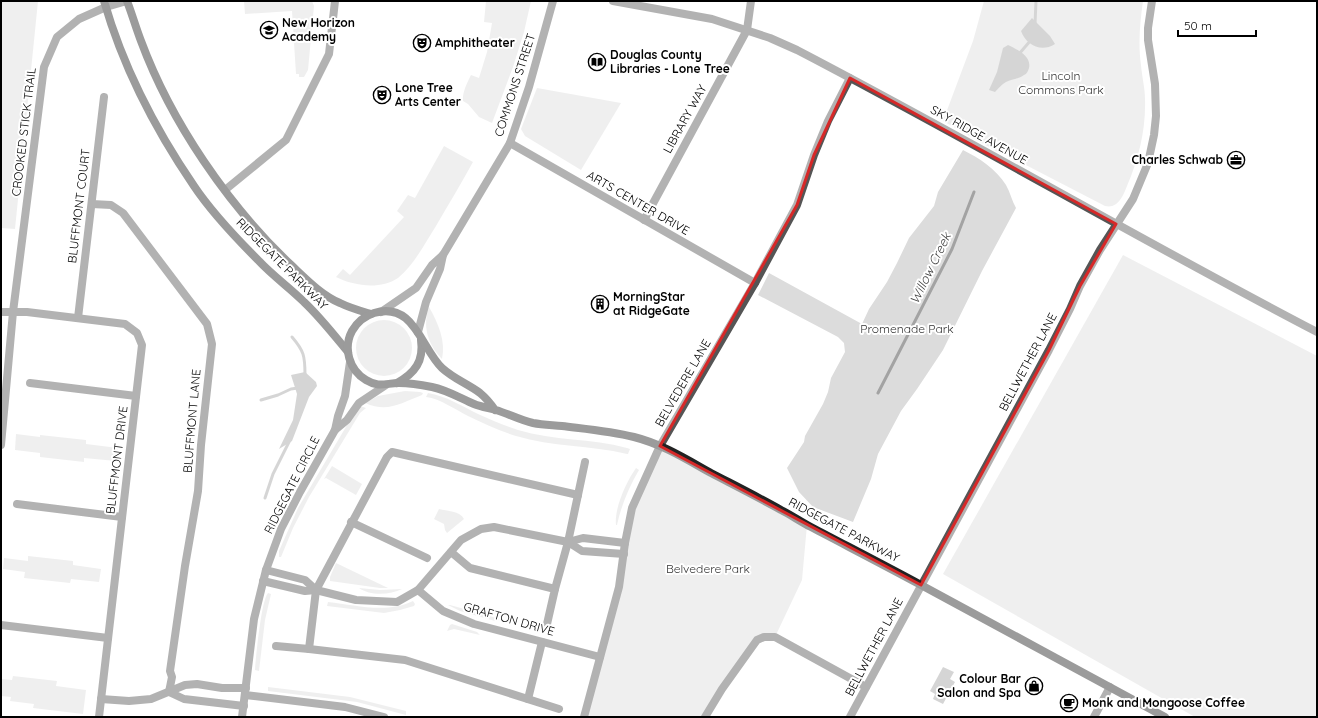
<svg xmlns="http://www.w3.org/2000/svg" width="1318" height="718" font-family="Quicksand,sans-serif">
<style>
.green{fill:#dcdcdc}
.water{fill:#a3a3a3}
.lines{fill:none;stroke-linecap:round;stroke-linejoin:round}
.stream{stroke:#a3a3a3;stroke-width:3}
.minor{stroke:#555;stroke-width:8}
.secondary{stroke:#222;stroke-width:8}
.marked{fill:none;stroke:#d62828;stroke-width:3;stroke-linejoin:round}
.labels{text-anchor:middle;stroke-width:4;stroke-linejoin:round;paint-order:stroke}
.poi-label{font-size:12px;font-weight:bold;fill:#000;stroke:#fff;text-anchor:start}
.park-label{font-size:12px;fill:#333;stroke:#fff}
.street-label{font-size:12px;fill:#000;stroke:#fff}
.water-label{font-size:13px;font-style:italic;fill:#444;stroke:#fff}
</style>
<rect width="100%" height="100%" fill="#fff"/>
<g class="green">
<polygon points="1,1 38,1 15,229 1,228"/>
<polygon points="244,1 312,1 314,6 308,70 304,77 299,77 299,74 296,74 292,11 245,14"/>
<path d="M 486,1 L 531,1 L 524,32 L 513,67 L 492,123 L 479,117 L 468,104 L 463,101 C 462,93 467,83 471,75 L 479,78 L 487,52 L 492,23 L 484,22 Z"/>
<path d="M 984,1 L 1143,1 C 1140,22 1138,44 1141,65 C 1142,77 1145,88 1145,99 C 1146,129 1139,158 1127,186 C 1123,196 1118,209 1105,206 L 1020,162 L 1024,155 L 1011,150 L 1004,145 L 998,152 L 943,121 L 973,41 Z"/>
<polygon points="537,88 621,103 581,170 525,136 521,129"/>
<path d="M 444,146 L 473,162 C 461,184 448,205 436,226 C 425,243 414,265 398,278 C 380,290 354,286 336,277 L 343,269 L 350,275 L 404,217 L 397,211 L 408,195 L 415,198 Z"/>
<path d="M 963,150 C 979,158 996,169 1006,185 C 1010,192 1012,201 1016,208 L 982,271 L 943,350 L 917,389 L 901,411 L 878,454 L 871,479 L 853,522 L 813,507 L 799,492 L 787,468 L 804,442 L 805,436 L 823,404 L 828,392 L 831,378 L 845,352 L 844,343 L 838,337 L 758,295 L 769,273 L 862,324 L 869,309 L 887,282 L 897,263 L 909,238 L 934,206 L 938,192 Z"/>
<polygon points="1123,255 1317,356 1317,717 1195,717 943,574"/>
<path d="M 429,307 C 438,323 446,341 442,359 C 428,345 422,326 429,307 Z"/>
<circle cx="384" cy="348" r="28"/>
<path d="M 405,391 L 420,392 L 423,393 L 422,395 C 401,403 388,413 365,403 L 378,396 Z"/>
<path d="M 428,393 C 446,396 462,406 478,414 C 491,420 505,426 518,430 C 554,441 591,438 627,448 L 630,449 L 628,454 L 627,454 C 590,445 552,447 516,436 C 499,431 483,423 468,416 C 454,409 441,399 426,397 Z"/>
<polygon points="360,406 366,408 360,413 309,497 293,528 281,557 279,557 279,551 298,508 350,420"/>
<polygon points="16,434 40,437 40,435 86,440 86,444 118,448 116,461 84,458 84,462 40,457 40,453 15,450"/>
<polygon points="660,446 807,525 802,580 775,637 764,637 705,717 584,717 619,587 632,508"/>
<polygon points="332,466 362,484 356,495 326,478 324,479"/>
<path d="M 636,468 L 639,470 C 629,487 621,506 617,525 L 616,525 C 614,509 626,482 636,468 Z"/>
<path d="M 439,509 C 447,511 460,511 464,519 L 447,533 L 445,530 L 444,524 L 434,519 Z"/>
<polygon points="28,556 73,561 73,565 101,569 99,582 71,579 70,583 24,578 25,572 3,569 4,558 28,561"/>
<polygon points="336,563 388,588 380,588 330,581 330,577"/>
<path d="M 359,588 L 380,590 L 402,589 C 390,595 370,596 359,588 Z"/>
<path d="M 268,593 L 271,594 L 265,620 L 259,671 L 255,670 C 256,657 261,601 268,593 Z"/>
<path d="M 413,601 L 415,604 L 414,606 L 400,610 L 384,613 L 327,606 L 328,602 C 356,605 386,614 413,601 Z"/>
<polygon points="448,605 450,605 500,619 497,621 495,621 460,611"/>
<polygon points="452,624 477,632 480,635 454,629 447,631 450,625"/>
<polygon points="13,676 57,681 56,686 86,690 83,714 33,708 34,704 10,701 11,697 1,696 1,679 12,680"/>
<polygon points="268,687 350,697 406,711 406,715 357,702 268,691"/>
</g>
<g class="water">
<path d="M 1032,18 L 1050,36 L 1055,44 C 1041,53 1026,45 1021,31 Z"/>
<path d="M 1008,45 C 1016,49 1032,56 1029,68 C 1028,71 1027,74 1024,75 C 1019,79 1012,79 1006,82 C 1002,84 998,89 995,92 L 989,90 L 997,72 L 1003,48 Z"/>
<polygon points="305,372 316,382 317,386 309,397 292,441 279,449 293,420 297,394 291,375"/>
<polygon points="943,667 954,672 950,679 955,682 943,704 933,699 935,694 930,691"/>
</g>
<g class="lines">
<g class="stream">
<polyline points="1035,24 1036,1"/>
<polyline points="1019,54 1031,40"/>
<path d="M 292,337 C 304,351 305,356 305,375"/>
<polyline points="878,393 952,249 974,192"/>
<polyline points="261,400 278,395 291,389 298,388"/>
<polyline points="265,498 273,474 290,440"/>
</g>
<g class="minor">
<path d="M 613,1 L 712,19 L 770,38 L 797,50 C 972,141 1142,241 1317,332"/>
<polyline points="510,143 755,283"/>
<polyline points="225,190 286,140 329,54 335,1"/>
<polyline points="92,204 111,205 123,213 207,324 212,344 201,445 198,491 185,566 170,671 172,677 169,692"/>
<polyline points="644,220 747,30 751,1"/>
<polyline points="1,312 27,312 125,324 137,333 142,345 99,717"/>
<polyline points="381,312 416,288 432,265 443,255 510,143 529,87 553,1"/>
<polyline points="78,318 104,97"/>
<polyline points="418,332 426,302 440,269 443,255"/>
<polyline points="30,383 136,396"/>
<polyline points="335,430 347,420 359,403 386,385"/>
<polyline points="1,445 13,312 44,67 57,37 79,19 106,7 127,1"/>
<polyline points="17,504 122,517"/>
<polyline points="351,522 427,558"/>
<polyline points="568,542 583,538 625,543"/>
<polyline points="451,552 470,568 555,589 547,624"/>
<polyline points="266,570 305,580 316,590"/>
<polyline points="263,581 305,591 316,590 356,600 397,602 418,590 461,540 481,529 494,527 568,542 582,551 624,554"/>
<polyline points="555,589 568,542 585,462"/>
<polyline points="418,590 443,611 474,624 600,657"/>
<polyline points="1,625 108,638"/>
<polyline points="276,646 309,649"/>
<polyline points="169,692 184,699 244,706"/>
<polyline points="245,695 345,707 384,717"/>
<polyline points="101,699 129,701 151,699 185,685 197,684 222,688 246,688"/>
<polyline points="528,699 542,642"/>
<polyline points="559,709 405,660 309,649 316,590 387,457 392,452 578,495"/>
<polyline points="242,717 254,619 266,570 281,529 300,492 335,430 338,416 345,396 350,362"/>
<polyline points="584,717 619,587 625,543 632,508 660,446 755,283 797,205 814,155 828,121 850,78"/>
<polyline points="705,717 722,689 757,640 764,637 775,637 866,687"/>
<polyline points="850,717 1049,350 1070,309 1080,286 1100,250 1133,199 1148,163 1154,135 1156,116 1155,84 1148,40 1148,28 1152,1"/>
<polyline points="1094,717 1110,687"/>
</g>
<g class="secondary">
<path d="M 104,1 C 123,67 155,129 194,186 C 212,213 236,238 259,261 C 273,276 290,288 304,302 C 320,317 334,335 348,352"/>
<path d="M 127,1 C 132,14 136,28 141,41 C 171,122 228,205 290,264 C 305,278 321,295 340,303 C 350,308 361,311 371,314"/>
<path d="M 397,383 C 415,373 424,361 421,340"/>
<path d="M 495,410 C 491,404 486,398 480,393 C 468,384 454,379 442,368 C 421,348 414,301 374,313 C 365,316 357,322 352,331 C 343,348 349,370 366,380 C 379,388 386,383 399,383 C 409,383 422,385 432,387 C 447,390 460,398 474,404 C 481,407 489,408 496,410 C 509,414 520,420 533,423 C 543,425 552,425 562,426 C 586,429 610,431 634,437 C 662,444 686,459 711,473 C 734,485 758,497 781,510 C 791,515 801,522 811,527 C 847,546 884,565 921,585 C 1002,629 1084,673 1165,717"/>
</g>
</g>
<path d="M0 0H1318V718H0ZM 850,78 L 1116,224 L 1080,286 L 1049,350 L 921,585 L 660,446 L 797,205 L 814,155 Z" fill="#fff" fill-opacity=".55" fill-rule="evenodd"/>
<path class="marked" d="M 850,78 L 1116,224 L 1080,286 L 1049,350 L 921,585 L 660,446 L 797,205 L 814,155 Z"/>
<defs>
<symbol id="school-ring" viewBox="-11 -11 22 22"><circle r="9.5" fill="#fff" stroke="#000" stroke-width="1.5"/><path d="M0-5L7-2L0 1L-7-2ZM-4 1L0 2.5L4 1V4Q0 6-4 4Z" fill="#000"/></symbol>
<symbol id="theatre-ring" viewBox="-11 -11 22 22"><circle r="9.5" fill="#fff" stroke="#000" stroke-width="1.5"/><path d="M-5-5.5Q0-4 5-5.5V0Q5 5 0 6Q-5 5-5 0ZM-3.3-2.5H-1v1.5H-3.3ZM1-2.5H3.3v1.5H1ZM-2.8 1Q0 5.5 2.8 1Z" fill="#000"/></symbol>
<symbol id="library-ring" viewBox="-11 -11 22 22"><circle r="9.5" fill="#fff" stroke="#000" stroke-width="1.5"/><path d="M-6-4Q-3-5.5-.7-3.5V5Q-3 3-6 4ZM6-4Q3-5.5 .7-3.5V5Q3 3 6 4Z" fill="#000"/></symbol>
<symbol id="office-ring" viewBox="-11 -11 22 22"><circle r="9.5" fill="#fff" stroke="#000" stroke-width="1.5"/><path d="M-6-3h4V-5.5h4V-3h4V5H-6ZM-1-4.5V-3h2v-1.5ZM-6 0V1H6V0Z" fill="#000"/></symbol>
<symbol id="building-ring" viewBox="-11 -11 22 22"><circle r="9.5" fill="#fff" stroke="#000" stroke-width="1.5"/><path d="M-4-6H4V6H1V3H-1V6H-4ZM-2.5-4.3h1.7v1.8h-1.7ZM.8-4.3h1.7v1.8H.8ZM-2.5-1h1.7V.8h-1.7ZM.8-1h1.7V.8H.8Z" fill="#000"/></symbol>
<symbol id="shop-ring" viewBox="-11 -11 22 22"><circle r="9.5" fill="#fff" stroke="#000" stroke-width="1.5"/><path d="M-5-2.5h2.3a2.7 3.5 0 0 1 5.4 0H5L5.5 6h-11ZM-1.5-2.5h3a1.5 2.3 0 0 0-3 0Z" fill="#000"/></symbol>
<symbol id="cafe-ring" viewBox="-11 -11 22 22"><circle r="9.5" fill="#fff" stroke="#000" stroke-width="1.5"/><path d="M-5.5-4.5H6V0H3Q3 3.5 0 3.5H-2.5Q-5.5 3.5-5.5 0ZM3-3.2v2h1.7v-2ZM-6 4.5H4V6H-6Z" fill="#000"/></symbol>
</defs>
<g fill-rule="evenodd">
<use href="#school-ring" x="259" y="20" width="20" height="20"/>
<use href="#theatre-ring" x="412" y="33" width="20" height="20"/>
<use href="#library-ring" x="587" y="52" width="20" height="20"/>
<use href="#theatre-ring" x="372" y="85" width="20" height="20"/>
<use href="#office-ring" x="1226" y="150" width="20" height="20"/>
<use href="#building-ring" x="590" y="294" width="20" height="20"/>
<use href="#shop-ring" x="1024" y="676" width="20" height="20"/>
<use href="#cafe-ring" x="1059" y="693" width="20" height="20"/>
</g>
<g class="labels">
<g class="poi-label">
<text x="282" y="27">New Horizon<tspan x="282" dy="14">Academy</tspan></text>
<text x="435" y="47">Amphitheater</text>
<text x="610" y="59">Douglas County<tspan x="610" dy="14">Libraries - Lone Tree</tspan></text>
<text x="395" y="92">Lone Tree<tspan x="395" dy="14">Arts Center</tspan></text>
<text x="1223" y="164" text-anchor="end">Charles Schwab</text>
<text x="613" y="301">MorningStar<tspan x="613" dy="14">at RidgeGate</tspan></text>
<text x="1021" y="683" text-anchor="end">Colour Bar<tspan x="1021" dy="14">Salon and Spa</tspan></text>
<text x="1082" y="707">Monk and Mongoose Coffee</text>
</g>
<g class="park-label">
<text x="1061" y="80">Lincoln<tspan x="1061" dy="14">Commons Park</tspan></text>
<text x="907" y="333">Promenade Park</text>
<text x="708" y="573">Belvedere Park</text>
</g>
<g class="street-label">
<text transform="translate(515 85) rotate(-72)" y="4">COMMONS STREET</text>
<text transform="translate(685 119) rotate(-61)" y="4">LIBRARY WAY</text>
<text transform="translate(24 132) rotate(-83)" y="4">CROOKED STICK TRAIL</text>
<text transform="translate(979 135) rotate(29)" y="4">SKY RIDGE AVENUE</text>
<text transform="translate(638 203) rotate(30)" y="4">ARTS CENTER DRIVE</text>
<text transform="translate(79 206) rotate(-83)" y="4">BLUFFMONT COURT</text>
<text transform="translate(282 264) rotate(45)" y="4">RIDGEGATE PARKWAY</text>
<text transform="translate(1028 362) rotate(-62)" y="4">BELLWETHER LANE</text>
<text transform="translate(683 383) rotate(-60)" y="4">BELVEDERE LANE</text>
<text transform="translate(192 421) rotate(-85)" y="4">BLUFFMONT LANE</text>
<text transform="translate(117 460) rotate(-83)" y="4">BLUFFMONT DRIVE</text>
<text transform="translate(292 485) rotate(-63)" y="4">RIDGEGATE CIRCLE</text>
<text transform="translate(844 530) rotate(28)" y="4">RIDGEGATE PARKWAY</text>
<text transform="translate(509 619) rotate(16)" y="4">GRAFTON DRIVE</text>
<text transform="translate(874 647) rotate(-62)" y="4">BELLWETHER LANE</text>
</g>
<g class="water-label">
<text transform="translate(930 268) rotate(-64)" y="5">Willow Creek</text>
</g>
</g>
<rect width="1318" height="718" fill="none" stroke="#000000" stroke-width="4"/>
<path d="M1178 30v6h78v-6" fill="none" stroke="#000000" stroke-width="2"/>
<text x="1184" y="30" font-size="12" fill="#000000" stroke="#ffffff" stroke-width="3" paint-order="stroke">50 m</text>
</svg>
